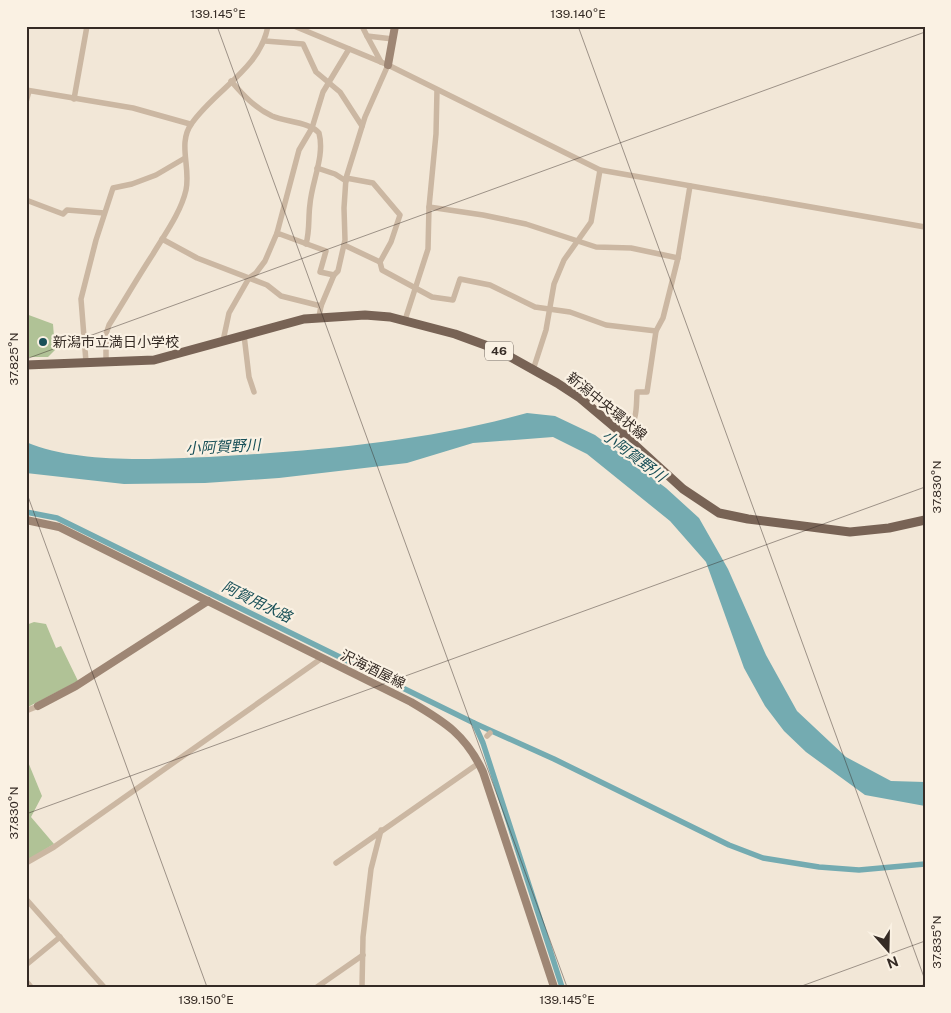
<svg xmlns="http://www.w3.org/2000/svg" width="951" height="1013" font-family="'Public Sans','Noto Sans JP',sans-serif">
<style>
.green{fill:#b0c296}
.water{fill:#74abb1}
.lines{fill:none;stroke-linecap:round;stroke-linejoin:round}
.canal{stroke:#74abb1;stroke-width:5.5}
.street{stroke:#cbb7a2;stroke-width:5.5}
.secondary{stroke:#9e8674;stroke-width:8}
.primary{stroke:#786355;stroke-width:9}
.ticks{fill:none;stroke:#352b25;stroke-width:1;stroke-opacity:0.45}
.poi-dot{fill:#195058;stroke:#faf1e3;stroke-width:2}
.labels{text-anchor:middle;stroke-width:4.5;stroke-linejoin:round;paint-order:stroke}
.shield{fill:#faf1e3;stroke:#70665e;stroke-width:1}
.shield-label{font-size:12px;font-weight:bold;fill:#352b25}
.poi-label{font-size:14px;fill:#352b25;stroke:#faf1e3;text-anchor:start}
.street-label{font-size:14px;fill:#352b25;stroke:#faf1e3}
.water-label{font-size:15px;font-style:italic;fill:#195058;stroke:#faf1e3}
.neatline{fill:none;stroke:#352b25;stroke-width:2}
.ticks-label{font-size:12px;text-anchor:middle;fill:#352b25}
</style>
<rect width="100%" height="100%" fill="#f2e7d7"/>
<g class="green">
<polygon points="26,314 53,324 55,350 48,357 26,357"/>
<polygon points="34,622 46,624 56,648 61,646 78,681 26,708 26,625"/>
<polygon points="26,757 42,796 31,817 54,844 26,861"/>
</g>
<path class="water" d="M 527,413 L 555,416 L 595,435 L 666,488 L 699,518 L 728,569 L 766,655 L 797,711 L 846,757 L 891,781 L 925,782 L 925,806 L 865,795 L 806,752 L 784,731 L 765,706 L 744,668 L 706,562 L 670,521 L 587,454 L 553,437 L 473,443 L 407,463 L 279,478 L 205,483 L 124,484 L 26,473 L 26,442 C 78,464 153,459 209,457 C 316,451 424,442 527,413 Z"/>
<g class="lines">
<g class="canal">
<polyline points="26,512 57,518 474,723 554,759 729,845 763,858 819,867 859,870 925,864"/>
<polyline points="474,723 483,743 562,987"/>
</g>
<g class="street">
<polyline points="294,26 388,65 600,170 925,227"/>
<polyline points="362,26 367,36 393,39"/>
<polyline points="367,36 381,62"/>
<polyline points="265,41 303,44 316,72 340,92 362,126"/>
<path d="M 231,81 C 243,95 255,108 272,116 C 286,122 310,122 319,133 C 325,156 312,181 310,204 C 308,218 310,230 306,244"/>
<polyline points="26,90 133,108 190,124"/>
<polyline points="74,99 87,26"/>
<polyline points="26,102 29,91"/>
<polyline points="317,168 335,174 346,181"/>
<polyline points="346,178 373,183 400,215 391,242 380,262"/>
<polyline points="26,200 63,214 67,210 104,213"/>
<polyline points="429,207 483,215 526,224 596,247 631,248 678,258"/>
<polyline points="277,233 299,150 312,128 323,92 349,49"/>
<polyline points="162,239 197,258 267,285 281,296 321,306"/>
<polyline points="344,245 380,262"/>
<polyline points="380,262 382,270 432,297 453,300 460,279 490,285 535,307 570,312 606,325 656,331"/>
<polyline points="319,317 321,306 334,275 338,271 345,240 344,208 346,178 365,117 388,65"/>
<polyline points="405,320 428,249 429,207 436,134 437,90"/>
<polyline points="244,335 249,377 254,392"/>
<polyline points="223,341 229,313 249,278 256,273 265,261 277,233 326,251 320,272 334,275"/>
<polyline points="86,362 81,299 96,240 113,188 132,184 156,175 185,158"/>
<path d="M 106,362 L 106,334 L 109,325 C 124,301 138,277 153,254 C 165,234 181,212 186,190 C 191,167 177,143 192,123 C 216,89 260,69 268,26"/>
<polyline points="533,370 546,330 554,284 564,260 591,222 600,170"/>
<path d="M 624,435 C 638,420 636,411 637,392 L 647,392 L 656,331 L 663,318 L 678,258 L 690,186"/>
<polyline points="26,711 38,706"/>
<polyline points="487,736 490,733"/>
<polyline points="26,863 54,847 322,658"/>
<polyline points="336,863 479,763"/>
<polyline points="26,899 104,987"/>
<polyline points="26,965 60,937"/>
<polyline points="26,981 31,987"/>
<polyline points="317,987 363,955"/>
<polyline points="362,987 363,937 371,869 381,830"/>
<polyline points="924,987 925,986"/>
</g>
<g class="secondary">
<polyline points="388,65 395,26"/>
<path d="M 26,520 L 59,527 L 411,702 C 445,722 466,735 483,772 L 554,987"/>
<polyline points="38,706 76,686 208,601"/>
</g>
<polyline class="primary" points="26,365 154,360 304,319 365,315 390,317 455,334 496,349 557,383 580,398 624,435 683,489 719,513 748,519 850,532 889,528 925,520"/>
</g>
<path class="ticks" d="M 217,26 L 567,987M 578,26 L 925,980M 26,359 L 925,32M 26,491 L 207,987M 26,814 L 925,487M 799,987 L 925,941"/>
<circle class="poi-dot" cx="43" cy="342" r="5"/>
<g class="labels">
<rect class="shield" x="485" y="341.5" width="28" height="19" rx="4"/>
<g class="shield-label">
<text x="499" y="355">46</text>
</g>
<g class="poi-label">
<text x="53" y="347">新潟市立満日小学校</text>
</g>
<g class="street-label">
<text transform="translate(607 406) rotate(39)" y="5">新潟中央環状線</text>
<text transform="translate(373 669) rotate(26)" y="5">沢海酒屋線</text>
</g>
<g class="water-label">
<text transform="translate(223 447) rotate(-3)" y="5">小阿賀野川</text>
<text transform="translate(634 456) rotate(37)" y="5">小阿賀野川</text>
<text transform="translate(257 602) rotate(26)" y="5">阿賀用水路</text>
</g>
</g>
<rect width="951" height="1013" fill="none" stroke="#faf1e3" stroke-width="55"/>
<g transform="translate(888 950) rotate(160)" stroke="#faf1e3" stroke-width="4" paint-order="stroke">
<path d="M0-4L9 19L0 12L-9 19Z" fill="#352b25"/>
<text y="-8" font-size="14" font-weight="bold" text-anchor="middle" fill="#352b25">N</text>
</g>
<rect x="28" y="28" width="896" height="958" class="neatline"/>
<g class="ticks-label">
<text x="218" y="18">139.145°E</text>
<text x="578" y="18">139.140°E</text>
<text transform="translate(14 359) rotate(-90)" y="4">37.825°N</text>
<text transform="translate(937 487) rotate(-90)" y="4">37.830°N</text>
<text transform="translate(14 813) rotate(-90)" y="4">37.830°N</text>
<text transform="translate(937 942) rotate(-90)" y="4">37.835°N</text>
<text x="206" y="1004">139.150°E</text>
<text x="567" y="1004">139.145°E</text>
</g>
</svg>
